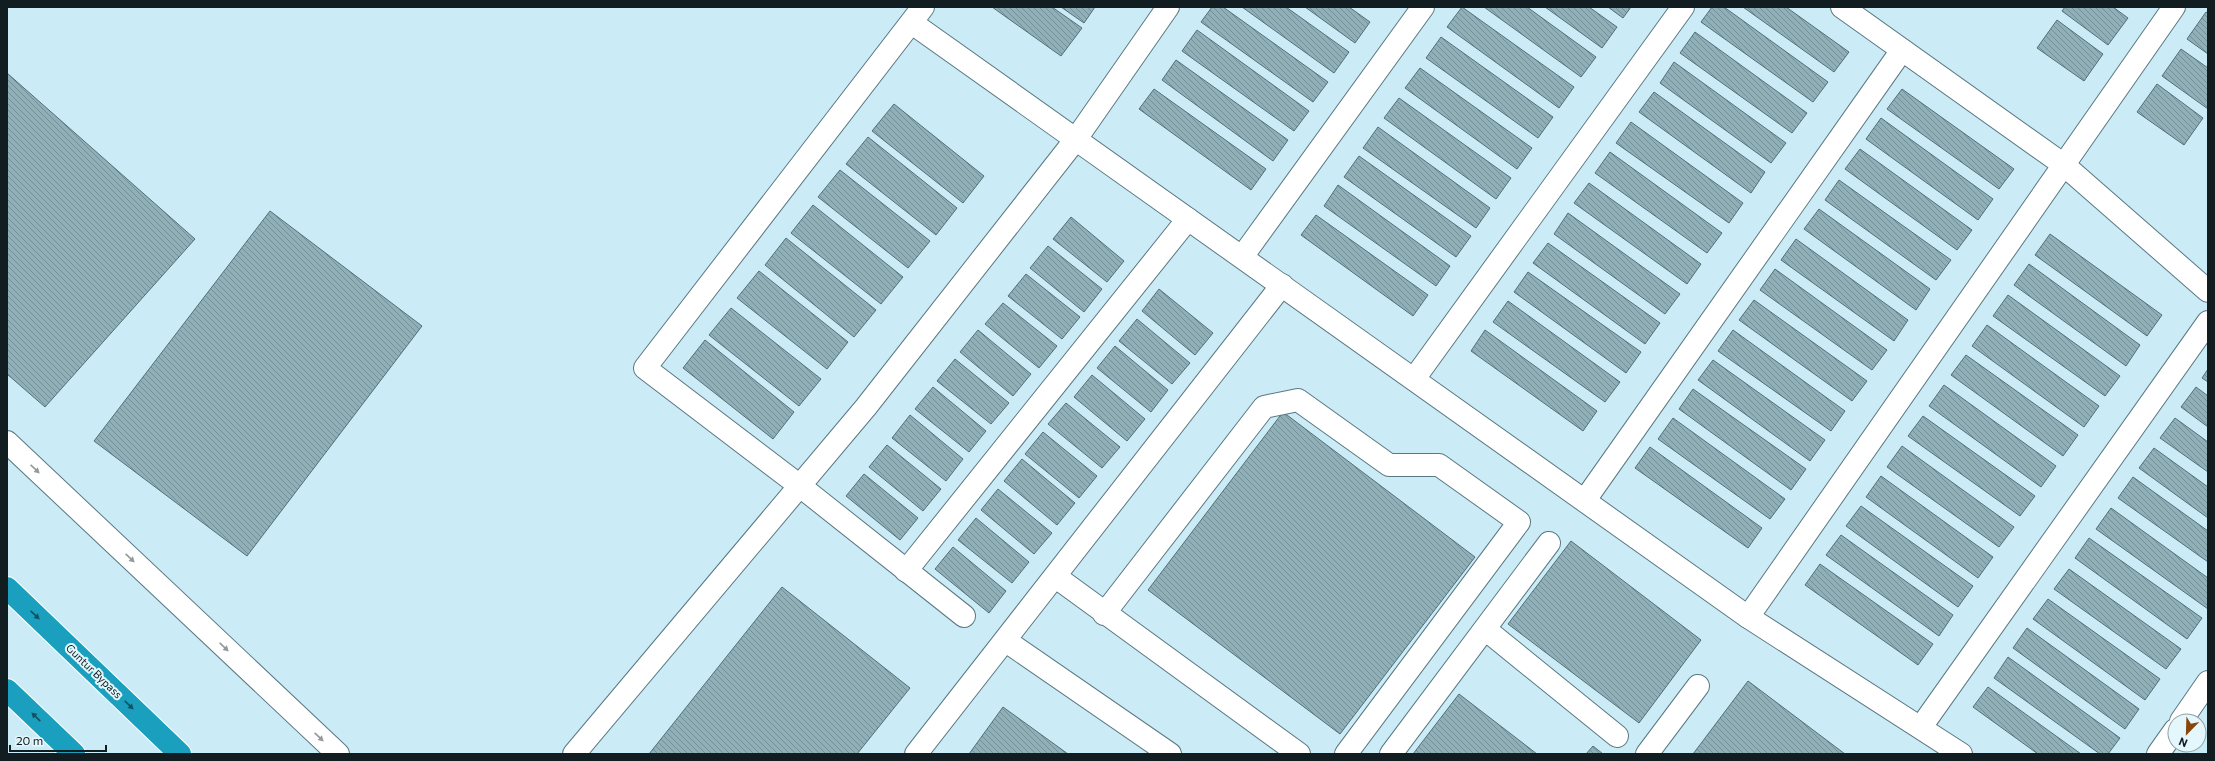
<svg xmlns="http://www.w3.org/2000/svg" width="2215" height="761" font-family="Commissioner,sans-serif">
<style>
.building{fill:url(#building-back-hatch);stroke:#526f78}
.lines{fill:none;stroke-linecap:round;stroke-linejoin:round}
.minor-casing{stroke:#5a7881;stroke-width:24}
.highway-casing{stroke:#fff;stroke-width:24}
.minor{stroke:#fff;stroke-width:22}
.highway{stroke:#1aa0be;stroke-width:22}
.oneway{fill:#94999b}
.oneway2{fill:#155160}
.labels{text-anchor:middle;stroke-width:4;stroke-linejoin:round;paint-order:stroke}
.street-label{font-size:11px;fill:#111d21;stroke:#e3f7fd}
</style>
<defs>
<pattern id="building-back-hatch" width="6" height="6" patternUnits="userSpaceOnUse"><rect width="6" height="6" fill="#90b0b9"/><path d="M-1 5l2 2M0 0l6 6M5-1l2 2" fill="none" stroke="#748f96"/></pattern>
</defs>
<rect width="100%" height="100%" fill="#cbecf6"/>
<g class="building">
<polygon points="992,7 1052,7 1082,28 1061,56"/>
<polygon points="1061,7 1095,7 1084,23"/>
<polygon points="1212,7 1223,7 1328,82 1313,102 1201,22"/>
<polygon points="1242,7 1286,7 1349,52 1334,73"/>
<polygon points="1305,7 1349,7 1370,22 1355,43"/>
<polygon points="1462,7 1574,87 1559,108 1447,27"/>
<polygon points="1484,7 1527,7 1596,57 1581,77"/>
<polygon points="1545,7 1589,7 1617,27 1602,48"/>
<polygon points="1608,7 1631,7 1623,18"/>
<polygon points="1712,7 1724,7 1828,82 1813,102 1701,22"/>
<polygon points="1743,7 1786,7 1849,52 1834,72"/>
<polygon points="2065,7 2113,7 2128,18 2108,45 2062,11"/>
<polygon points="2206,12 2208,13 2208,54 2187,39"/>
<polygon points="2057,20 2103,54 2084,81 2037,48"/>
<polygon points="1197,30 1309,111 1294,131 1182,51"/>
<polygon points="1695,32 1807,113 1792,133 1680,53"/>
<polygon points="1441,37 1553,117 1538,138 1426,58"/>
<polygon points="2181,49 2208,68 2208,109 2162,76"/>
<polygon points="1176,60 1288,140 1273,161 1162,80"/>
<polygon points="1674,62 1786,143 1771,163 1660,83"/>
<polygon points="1420,68 1532,148 1517,169 1405,88"/>
<polygon points="7,73 195,239 45,407 7,374"/>
<polygon points="2157,84 2203,118 2184,145 2137,112"/>
<polygon points="1154,89 1266,169 1251,190 1139,109"/>
<polygon points="1902,89 2014,169 1999,189 1887,109"/>
<polygon points="1654,92 1765,172 1751,193 1639,112"/>
<polygon points="1399,98 1511,178 1496,199 1384,118"/>
<polygon points="894,104 984,176 963,203 872,131"/>
<polygon points="1881,118 1993,199 1978,220 1866,139"/>
<polygon points="1631,122 1743,203 1729,223 1616,143"/>
<polygon points="1378,127 1490,208 1476,228 1363,148"/>
<polygon points="868,137 957,208 936,235 846,164"/>
<polygon points="1860,149 1972,230 1957,250 1845,169"/>
<polygon points="1610,152 1722,233 1707,253 1595,173"/>
<polygon points="1359,156 1471,236 1456,257 1344,177"/>
<polygon points="840,170 930,241 908,268 818,197"/>
<polygon points="1839,180 1951,260 1936,280 1825,200"/>
<polygon points="1589,183 1701,264 1687,284 1574,203"/>
<polygon points="1338,185 1450,266 1436,286 1324,206"/>
<polygon points="813,205 903,277 881,304 791,233"/>
<polygon points="1819,209 1930,289 1916,310 1804,229"/>
<polygon points="270,211 422,326 247,556 94,441"/>
<polygon points="1568,213 1680,294 1665,314 1554,234"/>
<polygon points="1316,215 1428,295 1413,316 1301,235"/>
<polygon points="1071,217 1124,261 1107,282 1053,239"/>
<polygon points="2050,234 2162,315 2147,336 2035,255"/>
<polygon points="786,238 876,310 854,337 765,265"/>
<polygon points="1796,239 1908,320 1894,341 1781,260"/>
<polygon points="1548,243 1660,323 1645,344 1533,263"/>
<polygon points="1048,246 1102,289 1084,312 1030,268"/>
<polygon points="2029,264 2140,345 2126,366 2014,285"/>
<polygon points="1775,269 1887,350 1872,370 1760,290"/>
<polygon points="759,271 848,342 827,369 737,298"/>
<polygon points="1528,272 1641,352 1626,373 1514,292"/>
<polygon points="1026,274 1080,317 1062,339 1008,296"/>
<polygon points="1159,289 1213,333 1195,355 1142,311"/>
<polygon points="2008,295 2120,376 2105,396 1993,316"/>
<polygon points="1754,300 1867,381 1852,401 1739,320"/>
<polygon points="1508,301 1620,382 1605,402 1493,322"/>
<polygon points="1003,303 1057,346 1039,368 985,324"/>
<polygon points="731,308 821,379 799,406 709,335"/>
<polygon points="1137,319 1190,363 1172,384 1119,341"/>
<polygon points="1987,325 2099,406 2084,427 1972,346"/>
<polygon points="978,330 1031,374 1013,396 960,352"/>
<polygon points="1485,330 1597,411 1583,431 1471,351"/>
<polygon points="1733,330 1845,411 1831,431 1718,351"/>
<polygon points="705,340 794,412 773,439 683,368"/>
<polygon points="1115,346 1168,390 1151,412 1097,368"/>
<polygon points="1966,355 2078,435 2063,456 1951,375"/>
<polygon points="955,359 1009,403 991,424 937,381"/>
<polygon points="1713,360 1825,440 1810,461 1698,380"/>
<polygon points="2208,369 2208,382 2202,378"/>
<polygon points="1092,375 1145,419 1127,441 1074,397"/>
<polygon points="1944,385 2056,466 2041,487 1929,406"/>
<polygon points="933,387 986,431 969,452 915,409"/>
<polygon points="2196,387 2208,396 2208,427 2181,407"/>
<polygon points="1693,389 1806,469 1791,490 1679,409"/>
<polygon points="1066,403 1120,447 1102,468 1048,424"/>
<polygon points="1283,412 1475,557 1340,734 1148,590"/>
<polygon points="910,415 963,459 946,481 892,438"/>
<polygon points="1923,416 2035,496 2020,516 1908,436"/>
<polygon points="1673,418 1785,499 1770,519 1658,439"/>
<polygon points="2175,418 2208,442 2208,472 2160,438"/>
<polygon points="1043,432 1097,476 1079,498 1025,454"/>
<polygon points="887,445 941,489 923,511 869,467"/>
<polygon points="1902,446 2014,527 1999,547 1887,467"/>
<polygon points="1650,447 1762,528 1748,548 1635,468"/>
<polygon points="2154,448 2208,487 2208,518 2139,468"/>
<polygon points="1022,459 1075,503 1057,525 1004,481"/>
<polygon points="864,474 918,518 900,540 846,496"/>
<polygon points="1881,476 1993,557 1978,578 1866,497"/>
<polygon points="2133,477 2208,531 2208,562 2118,498"/>
<polygon points="998,489 1052,533 1034,554 981,510"/>
<polygon points="1861,506 1973,586 1958,607 1846,526"/>
<polygon points="2111,508 2208,578 2208,609 2096,529"/>
<polygon points="976,518 1029,562 1012,583 958,540"/>
<polygon points="1841,535 1953,615 1939,636 1826,555"/>
<polygon points="2089,538 2202,618 2187,639 2075,558"/>
<polygon points="1571,541 1701,640 1639,723 1508,624"/>
<polygon points="953,547 1006,591 989,613 935,569"/>
<polygon points="1820,564 1933,644 1918,665 1805,585"/>
<polygon points="2069,569 2181,649 2166,669 2054,589"/>
<polygon points="782,587 910,688 857,754 649,754"/>
<polygon points="2048,599 2160,679 2145,700 2033,619"/>
<polygon points="2027,628 2139,709 2125,729 2013,648"/>
<polygon points="2008,657 2120,738 2108,754 2100,754 1994,678"/>
<polygon points="1748,681 1845,754 1693,754"/>
<polygon points="1988,687 2081,754 2038,754 1973,707"/>
<polygon points="1459,694 1537,754 1413,754"/>
<polygon points="1003,707 1068,754 969,754"/>
<polygon points="1593,746 1603,754 1586,754"/>
</g>
<g class="lines">
<defs>
<g id="minor">
<polyline points="923,7 645,368 800,486 964,616"/>
<polyline points="1842,7 2064,165 2208,291"/>
<polyline points="912,23 1748,617 1961,754"/>
<polyline points="1242,257 1423,7"/>
<polyline points="1414,379 1683,7"/>
<polyline points="7,442 338,754"/>
<polyline points="1585,500 1902,50"/>
<polyline points="906,571 1188,219"/>
<polyline points="1056,577 1299,754"/>
<polyline points="1104,614 1264,407 1298,400 1389,465 1439,465 1519,522 1346,754"/>
<polyline points="1748,617 2174,7"/>
<polyline points="1485,629 1617,736"/>
<polyline points="1006,641 1170,754"/>
<polyline points="2181,721 2208,682"/>
<polyline points="1921,727 2208,322"/>
<polyline points="574,754 866,407 1076,139 1168,7"/>
<polyline points="916,754 1282,285"/>
<polyline points="1391,754 1549,543"/>
<polyline points="1647,754 1698,686"/>
<polyline points="2158,754 2175,730"/>
</g>
<g id="highway">
<polyline points="7,588 180,754"/>
<polyline points="7,690 74,754"/>
</g>
</defs>
<use href="#minor" class="minor-casing"/>
<use href="#highway" class="highway-casing"/>
<use href="#minor" class="minor"/>
<use href="#highway" class="highway"/>
</g>
<defs><path id="oneway-solid" d="M-6-.8H1V-3.2L6.5 0L1 3.2V.8H-6Z"/></defs>
<g class="oneway">
<use href="#oneway-solid" transform="translate(35 469) rotate(43)"/>
<use href="#oneway-solid" transform="translate(130 558) rotate(43)"/>
<use href="#oneway-solid" transform="translate(224 647) rotate(43)"/>
<use href="#oneway-solid" transform="translate(319 737) rotate(43)"/>
</g>
<g class="oneway2">
<use href="#oneway-solid" transform="translate(35 615) rotate(43)"/>
<use href="#oneway-solid" transform="translate(129 705) rotate(44)"/>
<use href="#oneway-solid" transform="translate(36 717) rotate(-136)"/>
</g>
<g class="labels">
<g class="street-label">
<text transform="translate(94 671) rotate(44)" y="4">Guntur Bypass</text>
</g>
</g>
<rect width="2215" height="761" fill="none" stroke="#111d21" stroke-width="16"/>
<g transform="translate(2187 733) rotate(203)"><circle r="19" fill="#e3f7fd" stroke="#8fa0a5"/>
<path d="M0-3L7 15L0 10L-7 15Z" fill="#86460c"/>
<text y="-6" font-size="11" font-weight="bold" text-anchor="middle" fill="#111d21">N</text>
</g>
<path d="M10 745v6h96v-6" fill="none" stroke="#111d21" stroke-width="2"/>
<text x="16" y="745" font-size="12" fill="#111d21" stroke="#e3f7fd" stroke-width="3" paint-order="stroke">20 m</text>
</svg>
